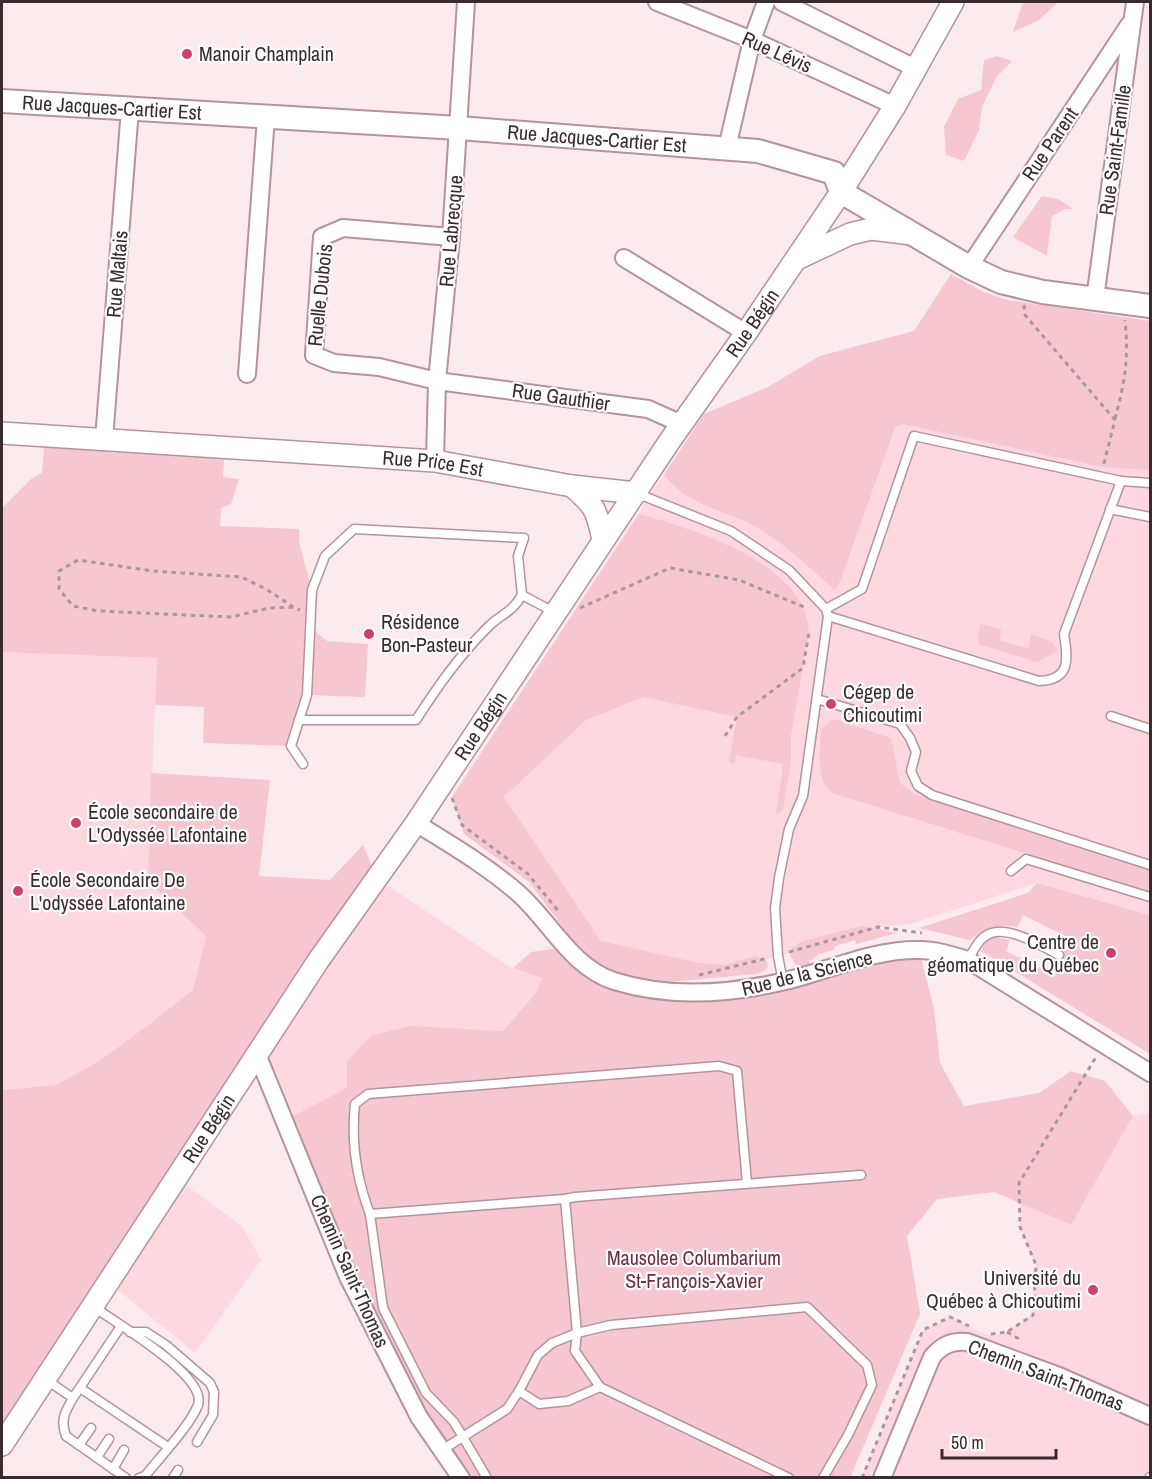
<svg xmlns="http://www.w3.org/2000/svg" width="1152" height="1479" font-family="'Archivo Narrow',sans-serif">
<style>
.built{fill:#fed8e0}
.green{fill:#f6c7d0}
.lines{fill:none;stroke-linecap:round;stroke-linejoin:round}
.service-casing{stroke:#b7929a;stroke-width:11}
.minor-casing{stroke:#b7929a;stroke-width:20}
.tertiary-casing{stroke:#b7929a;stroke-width:24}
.secondary-casing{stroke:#b7929a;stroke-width:26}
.path{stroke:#a8989b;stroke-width:3;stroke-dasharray:4.5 4.5;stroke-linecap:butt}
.service{stroke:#fff;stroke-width:8}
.minor{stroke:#fff;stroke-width:16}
.tertiary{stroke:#fff;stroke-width:21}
.secondary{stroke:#fff;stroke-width:22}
.poi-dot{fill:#cd406e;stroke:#fdfdfd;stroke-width:2}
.labels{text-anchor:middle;stroke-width:4.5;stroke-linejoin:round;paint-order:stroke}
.street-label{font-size:20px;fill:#3a2b2e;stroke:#fdfdfd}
.poi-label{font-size:20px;fill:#3a2b2e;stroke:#fdfdfd;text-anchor:start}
.park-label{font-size:20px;fill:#6f2e40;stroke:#fdfdfd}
</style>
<rect width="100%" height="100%" fill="#fcebee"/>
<g class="built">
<polygon points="951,274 983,292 1007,300 1150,321 1150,915 1037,883 910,924 878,927 778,956 696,976 626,970 555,907 452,797 704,414 768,387 820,356 914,331"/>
<polygon points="2,652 157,658 148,881 207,936 193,990 147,1026 99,1061 56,1085 2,1090"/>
<polygon points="378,879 512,968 542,978 536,993 503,1031 464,1029 285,1120 257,1054"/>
<polygon points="1150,1112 1150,1477 862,1478 923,1330 950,1317 987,1335 1007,1332 1033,1314 1036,1265 1020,1227 1020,1203 1071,1225 1133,1116"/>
<polygon points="176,1178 242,1226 261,1260 195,1353 108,1282"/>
</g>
<g class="green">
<polygon points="1023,2 1058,2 1039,20 1013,32"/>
<polygon points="997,56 1012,61 997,76 982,107 979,130 964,161 946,155 944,127 958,99 981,90 984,60"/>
<polygon points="1042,196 1058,199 1073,209 1065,209 1052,216 1047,256 1013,237"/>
<path d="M 951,274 L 983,292 L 1007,300 L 1150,321 L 1150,470 L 1103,467 L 902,424 L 895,427 L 840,582 L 835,590 C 812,570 789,548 763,531 C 731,511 688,507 664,475 L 704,414 L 768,387 L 820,356 L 914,331 Z"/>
<polygon points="45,435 113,453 225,447 223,477 239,479 231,504 221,508 220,526 299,529 299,542 312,590 310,627 327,641 368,644 365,697 307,695 291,746 203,743 204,707 155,705 157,658 2,652 2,508 31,479 42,473"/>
<path d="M 639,514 C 694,529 806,563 809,632 L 791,735 L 791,760 L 783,809 L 776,815 L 783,764 L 736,755 L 734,765 L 729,761 L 737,717 L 643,697 L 586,720 L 504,797 L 601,941 L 699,963 L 725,965 L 755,956 L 767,961 L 768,968 L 763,972 L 756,974 L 669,982 L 640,978 L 617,972 L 596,962 L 576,945 L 529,882 L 464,834 L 452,797 Z"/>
<polygon points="980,624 1001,629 1000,641 1028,648 1031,634 1052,642 1058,651 1037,662 978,644"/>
<path d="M 833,719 L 891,738 L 900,783 L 915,794 L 1150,870 L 1150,892 L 832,793 C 814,777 821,751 821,729 Z"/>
<polygon points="151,773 270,780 259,876 330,880 363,845 378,879 2,1445 2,1090 56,1085 99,1061 147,1026 193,990 206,936 148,882"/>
<path d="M 1037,883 L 1150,915 L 1150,1054 L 981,951 L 985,943 L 993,937 L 1010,940 L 1006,951 L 1055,975 L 1069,938 L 1023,915 L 1017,927 C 997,923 986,928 970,940 L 919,928 L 1028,893 Z"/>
<polygon points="862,926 897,933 856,944 855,940 835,946 834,950 819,954 809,962 810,966 804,968 795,964 790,955 793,948 800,942"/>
<polygon points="566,947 587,967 691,993 919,950 934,1009 940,1063 964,1106 1039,1093 1071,1071 1105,1081 1133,1116 1071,1225 994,1192 937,1199 907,1236 920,1314 850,1478 461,1477 419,1417 285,1120 347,1088 347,1061 371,1036 410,1026 503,1031 536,993 542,978 513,968 531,952"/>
</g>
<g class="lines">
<defs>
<g id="service">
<path d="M 636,493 L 731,531 L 789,570 L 826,609 L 828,616 L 1039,681 C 1071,680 1068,659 1064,634 L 1121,481"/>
<polyline points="1110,509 1150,517"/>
<polyline points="826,609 862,589 914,436 1121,481 1150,483"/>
<polyline points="817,699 900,724 910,738 916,752 911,771 918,786 932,795 1150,865"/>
<polyline points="1111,716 1150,729"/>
<path d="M 299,720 L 416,720 C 438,686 459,656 488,627 C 502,613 512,613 522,595"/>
<polyline points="303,764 291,746 307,695 312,590 325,556 354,529 524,538 518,556 522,595 554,612"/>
<polyline points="1011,871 1026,859 1150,897"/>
<path d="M 968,960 C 972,953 977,942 984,937 C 1003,921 1041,946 1059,955"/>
<polyline points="783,982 778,956 775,908 779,878 789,829 803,796 828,616"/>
<path d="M 565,1199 L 370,1214 C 357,1180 351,1141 355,1104 L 368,1094 L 719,1066 L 737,1071 L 747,1183"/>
<polyline points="370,1214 383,1308 426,1393 454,1422 487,1478"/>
<path d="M 94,1307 C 116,1323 208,1376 198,1405 C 190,1426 159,1458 145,1476 L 139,1478"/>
<polyline points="130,1332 146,1332 166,1345 210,1383 214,1392 213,1415 197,1442"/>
<path d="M 45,1379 L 73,1398 C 65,1412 60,1420 66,1436 L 126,1478"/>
<polyline points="600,1387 575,1351 577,1333 611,1325 807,1307 867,1365 872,1385 848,1435 823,1478"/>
<polyline points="80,1388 168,1447"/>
<polyline points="519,1391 539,1404 568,1401 600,1387 789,1478"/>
<polyline points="73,1398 121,1326"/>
<polyline points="79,1445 91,1428"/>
<polyline points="442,1450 507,1409 519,1391 538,1355 552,1343 577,1333 565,1199 575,1197 861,1175"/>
<polyline points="97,1457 109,1439"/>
<polyline points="113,1469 124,1450"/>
<polyline points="173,1478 178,1470"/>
<polyline points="1150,1478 1150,1477"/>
</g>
<g id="minor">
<polyline points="657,2 752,40 895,106"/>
<polyline points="782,2 915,68"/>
<polyline points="727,148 752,40 766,2"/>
<polyline points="451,237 343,228 322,237 314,355 334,363 379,367 437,381 648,409 682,424"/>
<polyline points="624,258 746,333"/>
<polyline points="969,267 1129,25"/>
<polyline points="1095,299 1135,2"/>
<polyline points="247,374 266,117"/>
<polyline points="104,439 130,109"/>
<polyline points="435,461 437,381 451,237 466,2"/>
<path d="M 416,823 C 451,845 486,865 518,893 C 550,921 571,967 614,981 C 668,998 728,994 781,982 C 826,972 872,949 919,950 C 936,950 952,955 968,960 L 1150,1073"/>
<polyline points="257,1054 348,1277 419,1417 461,1478"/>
<path d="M 882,1478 L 932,1357 C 942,1345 951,1341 967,1342 L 1059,1376 L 1150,1416"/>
</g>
<g id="tertiary">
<polyline points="797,259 850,234 871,229 912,234"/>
<path id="s1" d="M 2,433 L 435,461 L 572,486 L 636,493"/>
<path d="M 572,486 C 595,506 597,510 603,540"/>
<path id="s2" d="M 2,1445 L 318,961 L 416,823 L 669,442 L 746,333 L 841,192 L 895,106 L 953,2"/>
</g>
<g id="secondary">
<path id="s3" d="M 2,101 L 459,128 L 758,151 L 834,173 L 841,192 L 969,267 L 1001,282 L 1043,292 L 1150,306"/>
</g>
</defs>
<use href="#service" class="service-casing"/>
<use href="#minor" class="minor-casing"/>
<use href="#tertiary" class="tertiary-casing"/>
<use href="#secondary" class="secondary-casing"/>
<g class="path">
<polyline points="1024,305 1025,315 1115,420 1103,467"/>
<path d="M 1115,419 C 1125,380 1129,361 1125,320"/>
<polyline points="293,607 269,608 231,617 98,611 73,606 59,589 59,571 78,560 153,571 241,577 266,589 293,607 300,610"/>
<polyline points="580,608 670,568 739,580 804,607"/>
<polyline points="725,736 737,717 803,668 809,632"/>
<polyline points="452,798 462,825 528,874 560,913"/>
<polyline points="789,952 878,927 922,933"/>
<polyline points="699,975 768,958"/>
<polyline points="1007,1332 1021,1340"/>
<polyline points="991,1334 1007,1332 1033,1315 1036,1265 1020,1227 1019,1183 1096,1057"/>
<polyline points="862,1478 923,1330 950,1317 969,1326"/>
</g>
<use href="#service" class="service"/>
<use href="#minor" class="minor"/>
<use href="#tertiary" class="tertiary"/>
<use href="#secondary" class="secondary"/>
</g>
<g class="poi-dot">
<circle cx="187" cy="54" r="6"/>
<circle cx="369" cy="634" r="6"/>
<circle cx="831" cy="704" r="6"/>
<circle cx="76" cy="823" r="6"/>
<circle cx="18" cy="891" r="6"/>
<circle cx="1111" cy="953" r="6"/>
<circle cx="1093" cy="1290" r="6"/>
</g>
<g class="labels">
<g class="street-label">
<text transform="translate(777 52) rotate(24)" y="7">Rue Lévis</text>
<text dy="7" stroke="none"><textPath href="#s3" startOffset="110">Rue Jacques-Cartier Est</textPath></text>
<text dy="7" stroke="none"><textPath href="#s3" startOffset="596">Rue Jacques-Cartier Est</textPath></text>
<text transform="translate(1050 144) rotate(-56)" y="7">Rue Parent</text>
<text transform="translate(1115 150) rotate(-82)" y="7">Rue Saint-Famille</text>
<text transform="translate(451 231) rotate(-85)" y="7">Rue Labrecque</text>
<text transform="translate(117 274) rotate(-85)" y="7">Rue Maltais</text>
<text transform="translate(320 295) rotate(-84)" y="7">Ruelle Dubois</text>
<text dy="7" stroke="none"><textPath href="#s2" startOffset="1350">Rue Bégin</textPath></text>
<text transform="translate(561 397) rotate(8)" y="7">Rue Gauthier</text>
<text dy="7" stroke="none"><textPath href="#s1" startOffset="432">Rue Price Est</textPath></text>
<text dy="7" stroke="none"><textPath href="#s2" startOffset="864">Rue Bégin</textPath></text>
<text transform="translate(807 973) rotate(-14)" y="7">Rue de la Science</text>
<text dy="7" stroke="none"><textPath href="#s2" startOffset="378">Rue Bégin</textPath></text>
<text transform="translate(350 1271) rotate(66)" y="7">Chemin Saint-Thomas</text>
<text transform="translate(1046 1375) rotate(21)" y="7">Chemin Saint-Thomas</text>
</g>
<g class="poi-label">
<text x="199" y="61">Manoir Champlain</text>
<text x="381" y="629">Résidence<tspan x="381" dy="23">Bon-Pasteur</tspan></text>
<text x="843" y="699">Cégep de<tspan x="843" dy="23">Chicoutimi</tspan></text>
<text x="88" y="819">École secondaire de<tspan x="88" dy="23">L'Odyssée Lafontaine</tspan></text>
<text x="30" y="887">École Secondaire De<tspan x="30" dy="23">L'odyssée Lafontaine</tspan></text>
<text x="1099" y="949" text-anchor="end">Centre de<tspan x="1099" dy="23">géomatique du Québec</tspan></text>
<text x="1081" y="1285" text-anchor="end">Université du<tspan x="1081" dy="23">Québec à Chicoutimi</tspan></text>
</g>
<g class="park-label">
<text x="694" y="1265">Mausolee Columbarium<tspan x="694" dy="23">St-François-Xavier</tspan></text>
</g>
</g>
<rect width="1152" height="1479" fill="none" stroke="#3a2b2e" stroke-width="6"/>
<path d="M942 1449v9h114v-9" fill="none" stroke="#3a2b2e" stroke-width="3"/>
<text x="951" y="1449" font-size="18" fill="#3a2b2e" stroke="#fdfdfd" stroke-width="4.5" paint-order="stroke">50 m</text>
</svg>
